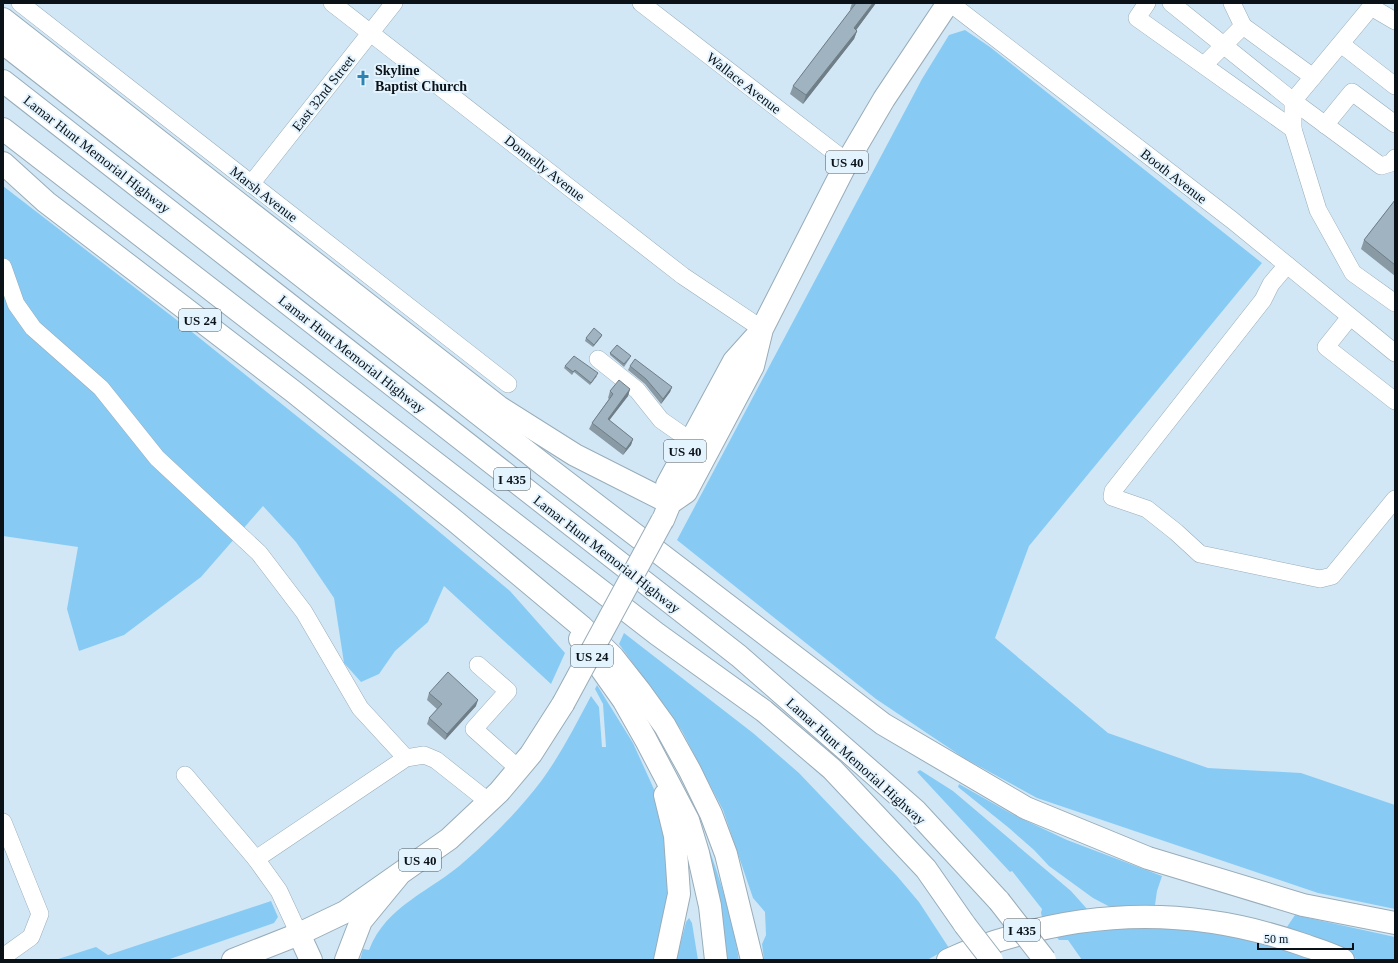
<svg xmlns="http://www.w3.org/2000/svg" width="1398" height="963" font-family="'Times New Roman',serif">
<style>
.green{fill:#87cbf5}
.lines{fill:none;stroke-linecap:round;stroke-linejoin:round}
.minor-casing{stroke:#98acb9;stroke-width:18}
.major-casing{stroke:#98acb9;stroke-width:24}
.highway-casing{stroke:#98acb9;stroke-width:24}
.minor{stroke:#fff;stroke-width:17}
.major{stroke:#fff;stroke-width:22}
.highway{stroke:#fff;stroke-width:22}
.major-bridge-casing{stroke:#98acb9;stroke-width:24;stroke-linecap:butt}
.highway-bridge-casing{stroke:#98acb9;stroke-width:24;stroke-linecap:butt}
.major-bridge{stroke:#fff;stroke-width:22}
.highway-bridge{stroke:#fff;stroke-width:22}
.wall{fill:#899aa5}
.shaded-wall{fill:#6f7d86}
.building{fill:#9fb3c0;stroke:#6f7d86}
.labels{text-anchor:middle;stroke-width:4;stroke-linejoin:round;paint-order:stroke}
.shield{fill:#e3f4ff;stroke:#4c565d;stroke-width:1}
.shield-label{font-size:13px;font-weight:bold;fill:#0b1217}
.poi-label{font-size:14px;font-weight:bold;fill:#0b1217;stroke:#e3f4ff;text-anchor:start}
.street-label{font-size:14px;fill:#0b1217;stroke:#e3f4ff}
</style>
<rect width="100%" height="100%" fill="#d2e7f5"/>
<g class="green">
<polygon points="965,30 990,47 1262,263 1029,546 995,638 1108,733 1208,768 1301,773 1395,805 1395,909 1318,893 1037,798 964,758 876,699 677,540 922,79 949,35"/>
<polygon points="3,186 182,324 394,494 510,591 565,653 551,684 444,586 428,622 395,651 379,674 361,682 344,663 334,598 296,542 263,506 201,577 124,635 79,651 67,609 78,547 3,536"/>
<polygon points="624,633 753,733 799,773 897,876 919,902 949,948 927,960 764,960 762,944 766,935 765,912 753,898 723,810 682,731 619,644"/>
<path d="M 597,685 L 633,743 L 658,798 L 663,823 L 669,896 L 655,960 L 360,960 L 363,949 L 369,950 C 386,905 432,891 465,861 C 493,837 520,809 542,780 C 561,754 576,724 591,696 L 599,707 L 602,747 L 606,747 L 603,704 L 595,689 Z"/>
<polygon points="920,770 953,791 1071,891 1088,910 1042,917 1041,913 1042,909 1012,871 1010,872 917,772"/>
<polygon points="959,784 1012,814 1067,840 1162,876 1157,891 1155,905 1112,908 1093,898 1049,866 1034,850 1009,828 958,787"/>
<path d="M 695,814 C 715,861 731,910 739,960 L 719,960 Z"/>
<polygon points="271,901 278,917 274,923 167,960 55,960 96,947 108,955"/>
<polygon points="1295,915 1395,937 1395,960 1359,960 1287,927"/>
<polygon points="689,918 692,923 698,960 676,960 686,922"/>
<polygon points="1104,924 1220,928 1324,960 1082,960 1068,940 1059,940 1051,930"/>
</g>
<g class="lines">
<defs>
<g id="minor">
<polyline points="20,3 508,384"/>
<polyline points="332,3 683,276 762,329"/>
<polyline points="641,3 847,162"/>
<polyline points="950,3 1232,220 1395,353"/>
<polyline points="1147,3 1137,18 1293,129"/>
<polyline points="1171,3 1293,101 1381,166 1391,163 1395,158"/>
<polyline points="1232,3 1243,26"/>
<polyline points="1395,21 1371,7 1293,101 1293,129 1318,210 1353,273 1395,303"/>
<polyline points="1341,44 1395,86"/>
<polyline points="1204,65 1243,26 1313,77"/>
<polyline points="1325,125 1352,92 1395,124"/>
<polyline points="251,184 394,3"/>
<polyline points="1287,265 1271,284 1263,300 1113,491 1112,497 1147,509 1176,532 1200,554 1320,579 1332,576 1395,499"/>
<polyline points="3,267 16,304 33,328 101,388 157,458 259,553 304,612 360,708 406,758"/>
<polyline points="1350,317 1326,347 1395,401"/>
<polyline points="598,359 637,390 661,420 691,441"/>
<polyline points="478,665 508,691 474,729 519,769"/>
<polyline points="185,775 256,859 279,891 299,934"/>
<polyline points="3,822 40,914 31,937 3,957"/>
<polyline points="256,859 406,758 424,755 436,760 489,802"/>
</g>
<g id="major">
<polyline points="670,503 667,485 734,361 760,332"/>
<polyline points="663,520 670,503 686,492 753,366 762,329 847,162 884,99 948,3"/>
<polyline points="233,960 299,934 345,912 449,839 499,792 531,754 563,704"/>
</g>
<g id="highway">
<polyline points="3,19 499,407 575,455 670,503"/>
<polyline points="3,43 544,465 883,724 1026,808 1148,858 1303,905 1395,923"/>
<polyline points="3,81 739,656 915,810 999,901"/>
<polyline points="3,129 657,634 764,711 832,769 926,869 965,925"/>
<polyline points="3,163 46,202 294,392 455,521 582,627 613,657 639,690 665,726 690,771 711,814 726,854 752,960"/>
<polyline points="580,639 624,701 646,740 688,820 698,853 710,906 716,960"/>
<polyline points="299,934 311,960"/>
<polyline points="346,960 361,921 398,876"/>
<polyline points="665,960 679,894 675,836 665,795"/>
<path d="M 948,960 C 969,950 992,942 1014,936 C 1110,908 1206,911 1301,944 C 1315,949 1330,953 1343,960"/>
</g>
</defs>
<use href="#minor" class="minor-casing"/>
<use href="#major" class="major-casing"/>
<use href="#highway" class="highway-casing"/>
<use href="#minor" class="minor"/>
<use href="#major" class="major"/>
<use href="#highway" class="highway"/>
<defs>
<polyline id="major-bridge" points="563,704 662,521"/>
<g id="highway-bridge">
<polyline points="999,901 1045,960"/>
<polyline points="965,925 992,960"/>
</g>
</defs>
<use href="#major-bridge" class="major-bridge-casing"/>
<use href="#highway-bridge" class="highway-bridge-casing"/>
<use href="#major-bridge" class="major-bridge"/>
<use href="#highway-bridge" class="highway-bridge"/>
</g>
<g class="wall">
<polygon points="852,3 876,3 856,30 857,31 854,39 803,104 790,94 793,86 851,10 850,9"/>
<polygon points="1395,200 1395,276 1361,249 1364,240"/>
<polygon points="602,335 601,337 593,347 585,341 586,338"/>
<polygon points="610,353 630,358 624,367 610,355"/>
<polygon points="565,366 597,376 590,385 574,372 572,375 564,368"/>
<polygon points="630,366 672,387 670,392 661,404 645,384 628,370"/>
<polygon points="630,389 628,396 609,420 633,439 631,445 623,455 589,429 592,423 609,399 608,398 610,391"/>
<polygon points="429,693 476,706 445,740 427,724 429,718 437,709 427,700"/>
</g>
<g class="shaded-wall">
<polygon points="873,3 876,3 851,37 854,28"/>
<polygon points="857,31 854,39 803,104 806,95"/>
<polygon points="602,335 601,337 593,347 594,345"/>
<polygon points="672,387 670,392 661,404 663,399"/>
<polygon points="630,389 628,396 605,426 608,419"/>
<polygon points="633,439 631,445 623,455 626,449"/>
<polygon points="478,700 476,706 445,740 447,734"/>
</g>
<g class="building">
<polygon points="856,3 873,3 854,28 857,31 806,95 793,86"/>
<polygon points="1395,200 1395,265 1364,240"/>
<polygon points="594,328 602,335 594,345 586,338"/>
<polygon points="617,345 631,356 624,364 610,353"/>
<polygon points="574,356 598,373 591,383 575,370 573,372 565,366"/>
<polygon points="635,359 672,387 663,399 646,379 630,366"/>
<polygon points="619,380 630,389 608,419 633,439 626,449 592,423 613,394 610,391"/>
<polygon points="448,672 478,700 447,734 429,718 442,704 429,693"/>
</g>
<defs>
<symbol id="church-bare" viewBox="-9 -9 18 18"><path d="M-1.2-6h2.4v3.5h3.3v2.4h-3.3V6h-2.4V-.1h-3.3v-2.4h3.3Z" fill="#2d84b3" stroke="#e3f4ff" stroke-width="2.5" paint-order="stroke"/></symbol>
</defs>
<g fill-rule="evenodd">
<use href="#church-bare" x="352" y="67" width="22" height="22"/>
</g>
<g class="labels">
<g class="shield">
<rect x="826" y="151" width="42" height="22" rx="3"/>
<rect x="179" y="309" width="42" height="22" rx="3"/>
<rect x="664" y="440" width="42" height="22" rx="3"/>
<rect x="494" y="468" width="36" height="22" rx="3"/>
<rect x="571" y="645" width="42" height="22" rx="3"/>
<rect x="399" y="849" width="42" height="22" rx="3"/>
<rect x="1004" y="919" width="36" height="22" rx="3"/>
</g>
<g class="shield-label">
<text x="847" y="167">US 40</text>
<text x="200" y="325">US 24</text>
<text x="685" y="456">US 40</text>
<text x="512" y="484">I 435</text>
<text x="592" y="661">US 24</text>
<text x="420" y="865">US 40</text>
<text x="1022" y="935">I 435</text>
</g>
<g class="poi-label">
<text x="375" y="75">Skyline<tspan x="375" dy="16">Baptist Church</tspan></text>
</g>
<g class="street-label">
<text transform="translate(744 83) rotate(38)" y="5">Wallace Avenue</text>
<text transform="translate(323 93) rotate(-52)" y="5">East 32nd Street</text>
<text transform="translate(97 154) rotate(38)" y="5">Lamar Hunt Memorial Highway</text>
<text transform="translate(545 168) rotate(38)" y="5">Donnelly Avenue</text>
<text transform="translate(1174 176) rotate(38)" y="5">Booth Avenue</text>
<text transform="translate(264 194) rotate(38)" y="5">Marsh Avenue</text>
<text transform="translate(352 354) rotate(38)" y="5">Lamar Hunt Memorial Highway</text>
<text transform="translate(607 554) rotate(38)" y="5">Lamar Hunt Memorial Highway</text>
<text transform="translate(856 761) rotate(42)" y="5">Lamar Hunt Memorial Highway</text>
</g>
</g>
<rect width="1398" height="963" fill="none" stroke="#0b1217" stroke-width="8"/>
<path d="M1258 943v6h95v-6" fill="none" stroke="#0b1217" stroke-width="2"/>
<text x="1264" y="943" font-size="12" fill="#0b1217" stroke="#e3f4ff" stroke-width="3" paint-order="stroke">50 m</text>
</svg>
